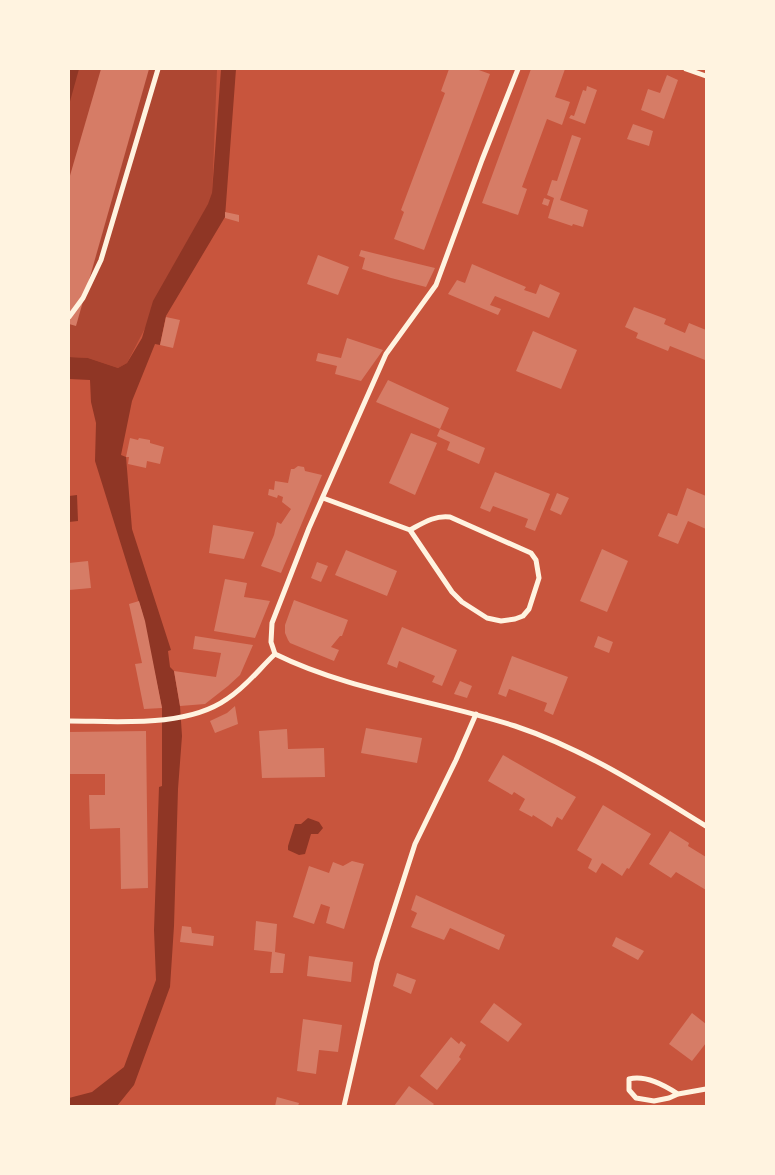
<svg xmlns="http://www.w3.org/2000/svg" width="775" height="1175" font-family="'Noto Sans',sans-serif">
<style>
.green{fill:#ae4732}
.water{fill:#8f3625}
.building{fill:#d67c66}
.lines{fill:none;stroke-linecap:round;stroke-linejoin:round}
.minor{stroke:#fff3e0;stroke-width:5}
</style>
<rect width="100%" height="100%" fill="#c8553d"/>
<polygon class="green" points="69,69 217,69 212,199 127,363 118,368 88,358 69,357"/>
<g class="water">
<polygon points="69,69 79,69 69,105"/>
<polygon points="221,69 236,69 225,217 166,316 160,345 155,344 132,401 121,455 126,457 132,529 171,650 168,651 170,667 174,671 180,706 182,736 178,789 174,926 170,987 134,1085 117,1106 69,1106 69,1098 92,1092 124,1067 156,980 154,930 159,787 162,786 162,708 142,612 95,461 96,423 91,402 90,380 69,379 69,357 88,358 118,368 127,363 142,338 153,301 208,204 212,193"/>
<polygon points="77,495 78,521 69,522 69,496"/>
<polygon points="308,818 319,822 323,828 318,834 311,834 305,854 299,855 288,850 288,846 295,824 301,824"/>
</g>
<g class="building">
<polygon points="101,69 149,69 76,326 69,324 69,179"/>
<polygon points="449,69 476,69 490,74 424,250 394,239 404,212 401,210 445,93 441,91"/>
<polygon points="531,69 565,69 555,97 570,102 562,125 547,119 522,187 527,189 518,215 482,203"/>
<polygon points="667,75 678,80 664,119 641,110 648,89 660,93"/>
<polygon points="587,86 597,90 585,124 569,118 571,115 574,116 583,90 586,91"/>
<polygon points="633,124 653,131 649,146 627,139"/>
<polygon points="572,135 581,138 560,200 588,210 583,227 573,224 572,226 548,218 554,198 547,195 552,180 557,181"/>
<polygon points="544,198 550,200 548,206 542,204"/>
<polygon points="225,212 239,215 239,222 225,218"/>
<polygon points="361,250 377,254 435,268 426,287 391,278 362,269 365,258 359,256"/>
<polygon points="318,255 349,267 338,295 307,284"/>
<polygon points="472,264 526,287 524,290 536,294 540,284 560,293 549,318 495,296 490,305 501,309 498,315 448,294 457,280 465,283"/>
<polygon points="634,307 666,319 664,324 685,333 689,323 706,330 705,360 670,346 668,351 636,338 638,333 625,327"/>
<polygon points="166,317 180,320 173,348 160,345"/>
<polygon points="533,331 577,350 561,389 516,371"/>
<polygon points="347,338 383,350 361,381 335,374 337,366 316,361 318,353 341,358"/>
<polygon points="388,380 449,408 440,429 376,402"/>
<polygon points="440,429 485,448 479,464 447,450 450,442 437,436"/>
<polygon points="411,433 437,443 415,495 389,483"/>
<polygon points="130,438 138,440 139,438 150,440 150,443 164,447 160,464 147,461 146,468 128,464 129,457 126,457"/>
<polygon points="298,466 304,467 305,471 322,475 281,573 261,566 274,535 277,522 281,524 291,509 282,502 283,497 278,495 277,498 268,495 269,489 274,490 275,481 288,483 291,469 294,469"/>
<polygon points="495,472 550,494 535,531 525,527 528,519 493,506 490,512 480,508"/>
<polygon points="687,488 706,496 706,529 688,521 678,544 658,536 668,513 677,516"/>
<polygon points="557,493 569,498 561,515 550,510"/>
<polygon points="213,525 254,532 244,559 209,553"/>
<polygon points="602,549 628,561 607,612 580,601"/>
<polygon points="346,550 397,571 387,596 335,575"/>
<polygon points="88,561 91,588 69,590 69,563"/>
<polygon points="317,562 328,566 321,582 311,578"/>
<polygon points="225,579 247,583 244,597 270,601 255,638 214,631"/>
<polygon points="294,600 348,620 342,636 340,636 331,647 339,650 334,661 290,643 288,640 285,633 285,625"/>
<polygon points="139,601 145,621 162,708 144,709 135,664 142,663 129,604"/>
<polygon points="402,627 457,650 442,686 432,682 435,676 399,661 397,668 387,664"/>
<polygon points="195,636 253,645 240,675 228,686 205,704 180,706 174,671 216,677 221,653 193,649"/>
<polygon points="598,636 613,642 609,653 594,647"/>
<polygon points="512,656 568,677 553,715 544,711 547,703 509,689 506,697 498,694"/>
<polygon points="460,681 472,686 467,698 454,694"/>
<polygon points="235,706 238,724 215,733 210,721 227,713"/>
<polygon points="366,728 422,738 417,763 361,753"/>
<polygon points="287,729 288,749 324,748 325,777 262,778 259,731"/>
<polygon points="146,731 148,888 121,889 120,828 90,829 89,795 105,795 105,774 69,774 69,732"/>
<polygon points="503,755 576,797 562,820 557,817 552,827 533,815 532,817 519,810 525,799 514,792 512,795 488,781"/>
<polygon points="603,805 651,834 629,869 627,868 622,876 602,863 596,873 588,868 592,859 577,850"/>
<polygon points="670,831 689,843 688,846 706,857 706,890 676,872 671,878 649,864"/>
<polygon points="352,861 364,864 344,929 326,923 330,907 321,904 314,924 293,917 309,866 329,873 333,862 343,866"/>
<polygon points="416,895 505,935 499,950 450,928 444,940 411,927 417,913 411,910"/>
<polygon points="256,921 277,924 275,952 285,954 283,973 270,973 272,952 254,950"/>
<polygon points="182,926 191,927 192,933 214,936 213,946 180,942"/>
<polygon points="616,937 644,951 638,960 612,946"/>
<polygon points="309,956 353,962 351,982 307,976"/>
<polygon points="397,973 416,980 411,994 393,986"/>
<polygon points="494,1003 522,1024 508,1042 480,1022"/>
<polygon points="692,1013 706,1024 706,1043 692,1061 669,1044"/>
<polygon points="303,1019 342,1025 338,1052 319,1050 316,1074 297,1071"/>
<polygon points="451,1037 459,1044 461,1041 466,1045 459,1057 461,1059 437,1090 420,1076"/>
<polygon points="409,1086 434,1104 432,1106 394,1106"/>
<polygon points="277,1097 299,1103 298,1106 275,1106"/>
</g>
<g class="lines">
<g class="minor">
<path d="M 518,69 L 482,160 L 436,285 L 386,354 L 309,528 L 272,623 L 271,642 L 275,654 C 350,691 435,700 515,726 C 584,749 644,788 706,826"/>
<polyline points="686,69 706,76"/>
<polyline points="69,317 83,298 101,260 158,69"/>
<path d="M 323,498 L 410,530 L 452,592 L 462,602 L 487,618 L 501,621 L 515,619 L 523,616 L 529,609 L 539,578 L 536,560 L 531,553 L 450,517 C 435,515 423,523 410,530"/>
<path d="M 69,721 C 118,721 186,728 227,699 C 246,687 259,669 275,654"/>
<path d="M 678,1094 C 664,1085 646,1075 629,1079 L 629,1090 L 636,1098 L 654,1101 L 669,1098 L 678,1094 L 706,1089"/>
<polyline points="344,1106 377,962 415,844 456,760 476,714"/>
</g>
</g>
<rect width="775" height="1175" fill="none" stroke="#fff3e0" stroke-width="140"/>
</svg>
